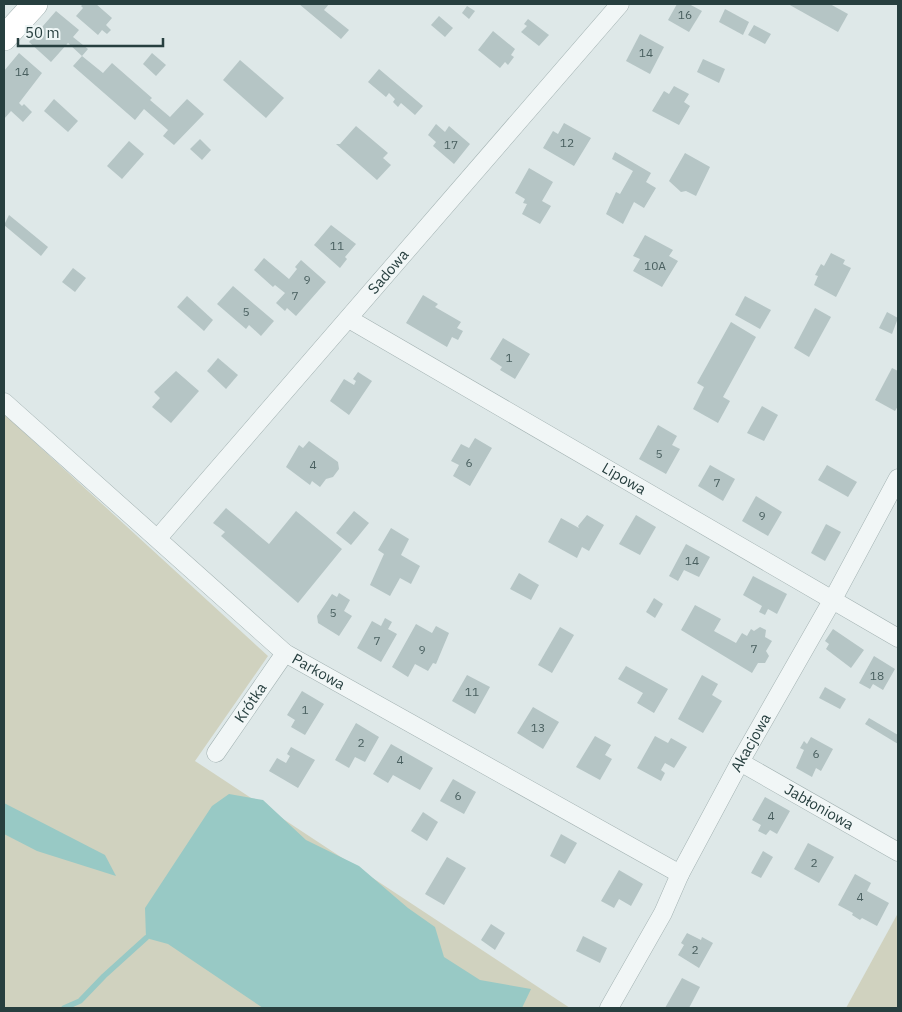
<svg xmlns="http://www.w3.org/2000/svg" width="902" height="1012" font-family="'IBM Plex Sans',sans-serif">
<style>
.green{fill:#d0d2bf}
.water{fill:#98c9c5}
.lines{fill:none;stroke-linecap:round;stroke-linejoin:round}
.stream{stroke:#98c9c5;stroke-width:5.5}
.building{fill:#b5c5c5}
.street-casing{stroke:#a3b2b2;stroke-width:19}
.secondary-casing{stroke:#a3b2b2;stroke-width:26}
.street{stroke:#f1f6f6;stroke-width:18}
.secondary{stroke:#fff;stroke-width:25}
.labels{text-anchor:middle;stroke-width:4.5;stroke-linejoin:round;paint-order:stroke}
.number-label{font-size:12px;fill:#4a6060}
.street-label{font-size:15px;fill:#273f3f;stroke:#eef6f6}
</style>
<rect width="100%" height="100%" fill="#dee8e8"/>
<g class="green">
<polygon points="4,414 268,656 195,761 570,1008 4,1008"/>
<polygon points="898,913 898,1008 846,1008"/>
</g>
<g class="water">
<polygon points="229,794 263,800 306,840 359,866 408,908 435,927 444,957 480,980 531,989 522,1008 263,1008 168,944 146,938 145,908 212,806"/>
<polygon points="4,803 105,855 116,876 37,851 4,834"/>
</g>
<g class="lines">
<polyline class="stream" points="64,1008 80,1001 104,976 146,938"/>
</g>
<g class="building">
<polygon points="83,4 96,4 112,18 106,25 111,30 107,34 102,30 98,35 76,16 83,8 81,6"/>
<polygon points="299,4 329,4 324,10 349,30 341,39"/>
<polygon points="677,4 689,4 702,11 689,32 668,20"/>
<polygon points="788,4 830,4 848,14 838,32"/>
<polygon points="467,6 475,11 469,19 462,13"/>
<polygon points="725,9 749,22 743,35 719,22"/>
<polygon points="56,11 79,30 73,37 88,49 82,56 68,43 51,62 29,42"/>
<polygon points="439,16 453,28 445,37 431,25"/>
<polygon points="528,19 549,35 539,46 521,32 527,26 524,24"/>
<polygon points="754,25 771,34 765,44 748,35"/>
<polygon points="493,31 515,49 511,55 514,57 508,65 505,62 500,68 478,50"/>
<polygon points="640,34 664,47 650,74 626,61"/>
<polygon points="19,53 42,73 19,103 22,106 24,104 32,112 23,122 11,111 4,119 4,71"/>
<polygon points="152,53 166,65 156,76 143,64"/>
<polygon points="82,56 103,73 112,63 152,98 150,100 170,117 187,99 204,114 174,145 163,136 168,130 144,109 135,120 73,66"/>
<polygon points="703,59 725,69 719,83 697,72"/>
<polygon points="240,60 284,98 266,118 223,80"/>
<polygon points="379,69 423,106 415,115 401,103 398,107 393,102 395,99 389,93 386,97 368,82"/>
<polygon points="674,86 689,94 684,102 690,106 679,125 652,111 664,91 669,94"/>
<polygon points="54,99 78,121 68,132 44,111"/>
<polygon points="564,123 591,138 574,166 543,148 553,131 558,134"/>
<polygon points="436,124 445,132 449,126 470,144 454,164 433,146 436,142 428,135"/>
<polygon points="356,126 388,153 383,158 391,165 377,180 336,144 340,144"/>
<polygon points="200,139 211,150 202,160 190,149"/>
<polygon points="129,141 144,154 122,179 107,166"/>
<polygon points="615,152 651,173 646,182 656,188 644,208 634,202 623,224 606,214 616,192 620,194 633,171 612,159"/>
<polygon points="685,153 710,167 696,196 686,191 681,192 669,181"/>
<polygon points="529,168 553,182 542,201 551,206 540,224 522,214 527,204 523,203 525,199 515,193"/>
<polygon points="9,215 48,247 41,256 4,225"/>
<polygon points="331,225 356,244 345,257 347,259 340,268 314,245"/>
<polygon points="645,235 673,250 669,256 678,261 662,287 633,271 640,259 633,256"/>
<polygon points="831,253 845,260 843,264 851,268 836,297 814,285 818,276 815,275 821,264 824,266"/>
<polygon points="264,258 289,279 297,269 295,267 301,260 326,282 296,316 287,308 285,311 276,303 285,293 275,285 273,287 254,270"/>
<polygon points="73,268 86,278 75,292 62,282"/>
<polygon points="233,286 274,321 261,336 249,325 246,329 217,304"/>
<polygon points="423,295 438,304 435,307 461,322 457,328 463,331 458,340 452,337 447,347 406,323"/>
<polygon points="187,296 213,320 204,331 177,307"/>
<polygon points="745,296 771,310 760,329 735,315"/>
<polygon points="815,308 831,317 809,357 794,348"/>
<polygon points="887,312 898,318 892,334 879,328"/>
<polygon points="731,322 756,337 723,397 730,401 718,423 693,409 704,387 697,383"/>
<polygon points="503,338 530,354 515,379 500,370 502,367 490,359"/>
<polygon points="218,358 238,375 226,389 207,371"/>
<polygon points="892,368 898,371 898,406 895,411 875,400"/>
<polygon points="176,371 199,391 171,423 152,407 160,398 154,392"/>
<polygon points="358,372 372,381 349,415 330,401 344,379 354,385 356,381 353,379"/>
<polygon points="762,406 778,415 764,441 747,433"/>
<polygon points="658,425 677,436 672,445 680,449 666,474 639,459"/>
<polygon points="475,438 492,448 470,486 453,476 459,465 451,461 461,444 469,448"/>
<polygon points="309,441 338,462 339,469 333,477 326,479 320,487 312,481 310,485 286,467 299,445 303,448"/>
<polygon points="710,465 735,479 723,501 698,486"/>
<polygon points="827,465 857,482 848,497 818,480"/>
<polygon points="756,496 782,512 768,536 742,521"/>
<polygon points="226,508 269,544 296,511 342,549 298,603 221,536 225,532 213,523"/>
<polygon points="354,511 369,523 351,545 336,533"/>
<polygon points="587,515 604,525 589,551 582,547 577,558 548,542 561,518 579,528 578,526"/>
<polygon points="636,515 656,527 640,555 619,544"/>
<polygon points="826,524 841,532 825,561 811,553"/>
<polygon points="391,528 409,539 401,555 420,566 411,584 400,578 390,596 370,585 384,554 378,550"/>
<polygon points="686,544 710,557 699,577 684,570 678,581 669,576"/>
<polygon points="519,573 539,585 531,600 510,589"/>
<polygon points="753,576 787,594 777,614 768,609 765,615 759,612 762,606 743,595"/>
<polygon points="339,593 350,600 344,611 352,616 339,636 318,623 317,616 332,594 337,597"/>
<polygon points="654,598 663,604 655,618 646,612"/>
<polygon points="695,605 721,619 714,631 736,643 742,633 747,636 751,629 754,631 760,627 766,630 765,637 772,641 766,651 769,656 765,663 758,663 752,673 681,630"/>
<polygon points="385,618 392,622 388,629 397,634 381,662 357,648 372,621 381,626"/>
<polygon points="416,624 432,633 436,626 449,633 436,664 433,663 428,671 415,664 408,677 392,667"/>
<polygon points="560,627 574,635 552,673 538,665"/>
<polygon points="833,629 864,650 851,668 826,649 829,644 825,641"/>
<polygon points="874,656 895,669 883,690 873,684 870,689 859,683"/>
<polygon points="626,666 668,689 654,713 637,703 643,693 618,679"/>
<polygon points="467,675 490,687 475,714 452,701"/>
<polygon points="702,675 718,684 712,695 722,701 703,733 678,719"/>
<polygon points="825,687 846,699 840,709 819,698"/>
<polygon points="302,691 324,704 305,735 291,727 295,720 287,715"/>
<polygon points="533,707 559,722 543,749 517,733"/>
<polygon points="869,718 898,735 898,744 865,724"/>
<polygon points="356,723 379,737 365,762 355,757 349,768 335,760"/>
<polygon points="595,736 611,745 605,755 612,759 600,780 576,767"/>
<polygon points="655,736 668,743 671,738 687,747 674,768 665,763 661,770 665,773 661,781 637,768"/>
<polygon points="811,737 833,749 821,771 816,768 812,777 796,768 804,750 800,748 804,741 807,744"/>
<polygon points="391,744 433,768 420,790 393,775 388,783 373,774"/>
<polygon points="291,747 315,760 298,788 269,771 277,758 286,763 290,756 287,754"/>
<polygon points="453,779 476,792 464,814 440,801"/>
<polygon points="765,797 790,811 777,834 770,830 766,835 758,831 761,825 752,820"/>
<polygon points="423,812 438,822 427,841 411,831"/>
<polygon points="561,834 577,843 565,864 550,856"/>
<polygon points="808,843 834,857 819,883 794,869"/>
<polygon points="763,851 773,857 761,878 751,873"/>
<polygon points="447,857 466,868 444,905 425,894"/>
<polygon points="619,870 643,884 631,906 619,899 614,908 601,901"/>
<polygon points="855,874 871,883 867,891 889,903 877,926 862,918 860,920 852,915 853,913 838,905"/>
<polygon points="491,924 505,933 495,950 481,940"/>
<polygon points="687,933 701,940 702,937 713,943 699,968 678,955 684,945 681,943"/>
<polygon points="583,936 607,948 600,963 576,951"/>
<polygon points="682,978 700,987 689,1008 665,1008"/>
</g>
<g class="lines">
<defs>
<g id="street">
<path id="s1" d="M 349,319 L 898,638"/>
<path id="s2" d="M 4,402 L 285,653 L 680,874"/>
<path id="s3" d="M 158,538 L 620,4"/>
<path id="s4" d="M 216,753 L 285,653"/>
<path id="s5" d="M 740,762 L 898,852"/>
<path id="s6" d="M 609,1008 L 663,913 L 680,874 L 740,762 L 833,599 L 898,478"/>
</g>
<polyline id="secondary" points="4,38 35,4"/>
</defs>
<use href="#street" class="street-casing"/>
<use href="#secondary" class="secondary-casing"/>
<use href="#street" class="street"/>
<use href="#secondary" class="secondary"/>
</g>
<g class="labels">
<g class="number-label">
<text x="685" y="19">16</text>
<text x="646" y="57">14</text>
<text x="22" y="76">14</text>
<text x="567" y="147">12</text>
<text x="451" y="149">17</text>
<text x="337" y="250">11</text>
<text x="655" y="270">10A</text>
<text x="307" y="284">9</text>
<text x="295" y="300">7</text>
<text x="246" y="316">5</text>
<text x="509" y="362">1</text>
<text x="659" y="458">5</text>
<text x="469" y="467">6</text>
<text x="313" y="469">4</text>
<text x="717" y="487">7</text>
<text x="762" y="520">9</text>
<text x="692" y="565">14</text>
<text x="333" y="617">5</text>
<text x="377" y="645">7</text>
<text x="754" y="653">7</text>
<text x="422" y="654">9</text>
<text x="877" y="680">18</text>
<text x="472" y="696">11</text>
<text x="305" y="714">1</text>
<text x="538" y="732">13</text>
<text x="361" y="747">2</text>
<text x="816" y="758">6</text>
<text x="400" y="764">4</text>
<text x="458" y="800">6</text>
<text x="771" y="820">4</text>
<text x="814" y="867">2</text>
<text x="860" y="901">4</text>
<text x="695" y="954">2</text>
</g>
<g class="street-label">
<text dy="5" stroke="none"><textPath href="#s3" startOffset="352">Sadowa</textPath></text>
<text dy="5" stroke="none"><textPath href="#s1" startOffset="318">Lipowa</textPath></text>
<text dy="5" stroke="none"><textPath href="#s2" startOffset="415">Parkowa</textPath></text>
<text dy="5" stroke="none"><textPath href="#s4" startOffset="61">Krótka</textPath></text>
<text dy="5" stroke="none"><textPath href="#s6" startOffset="301">Akacjowa</textPath></text>
<text dy="5" stroke="none"><textPath href="#s5" startOffset="91">Jabłoniowa</textPath></text>
</g>
</g>
<rect width="902" height="1012" fill="none" stroke="#273f3f" stroke-width="10"/>
<path d="M18 38v8h145v-8" fill="none" stroke="#273f3f" stroke-width="2.5"/>
<text x="25" y="38" font-size="15" fill="#273f3f" stroke="#eef6f6" stroke-width="4" paint-order="stroke">50 m</text>
</svg>
